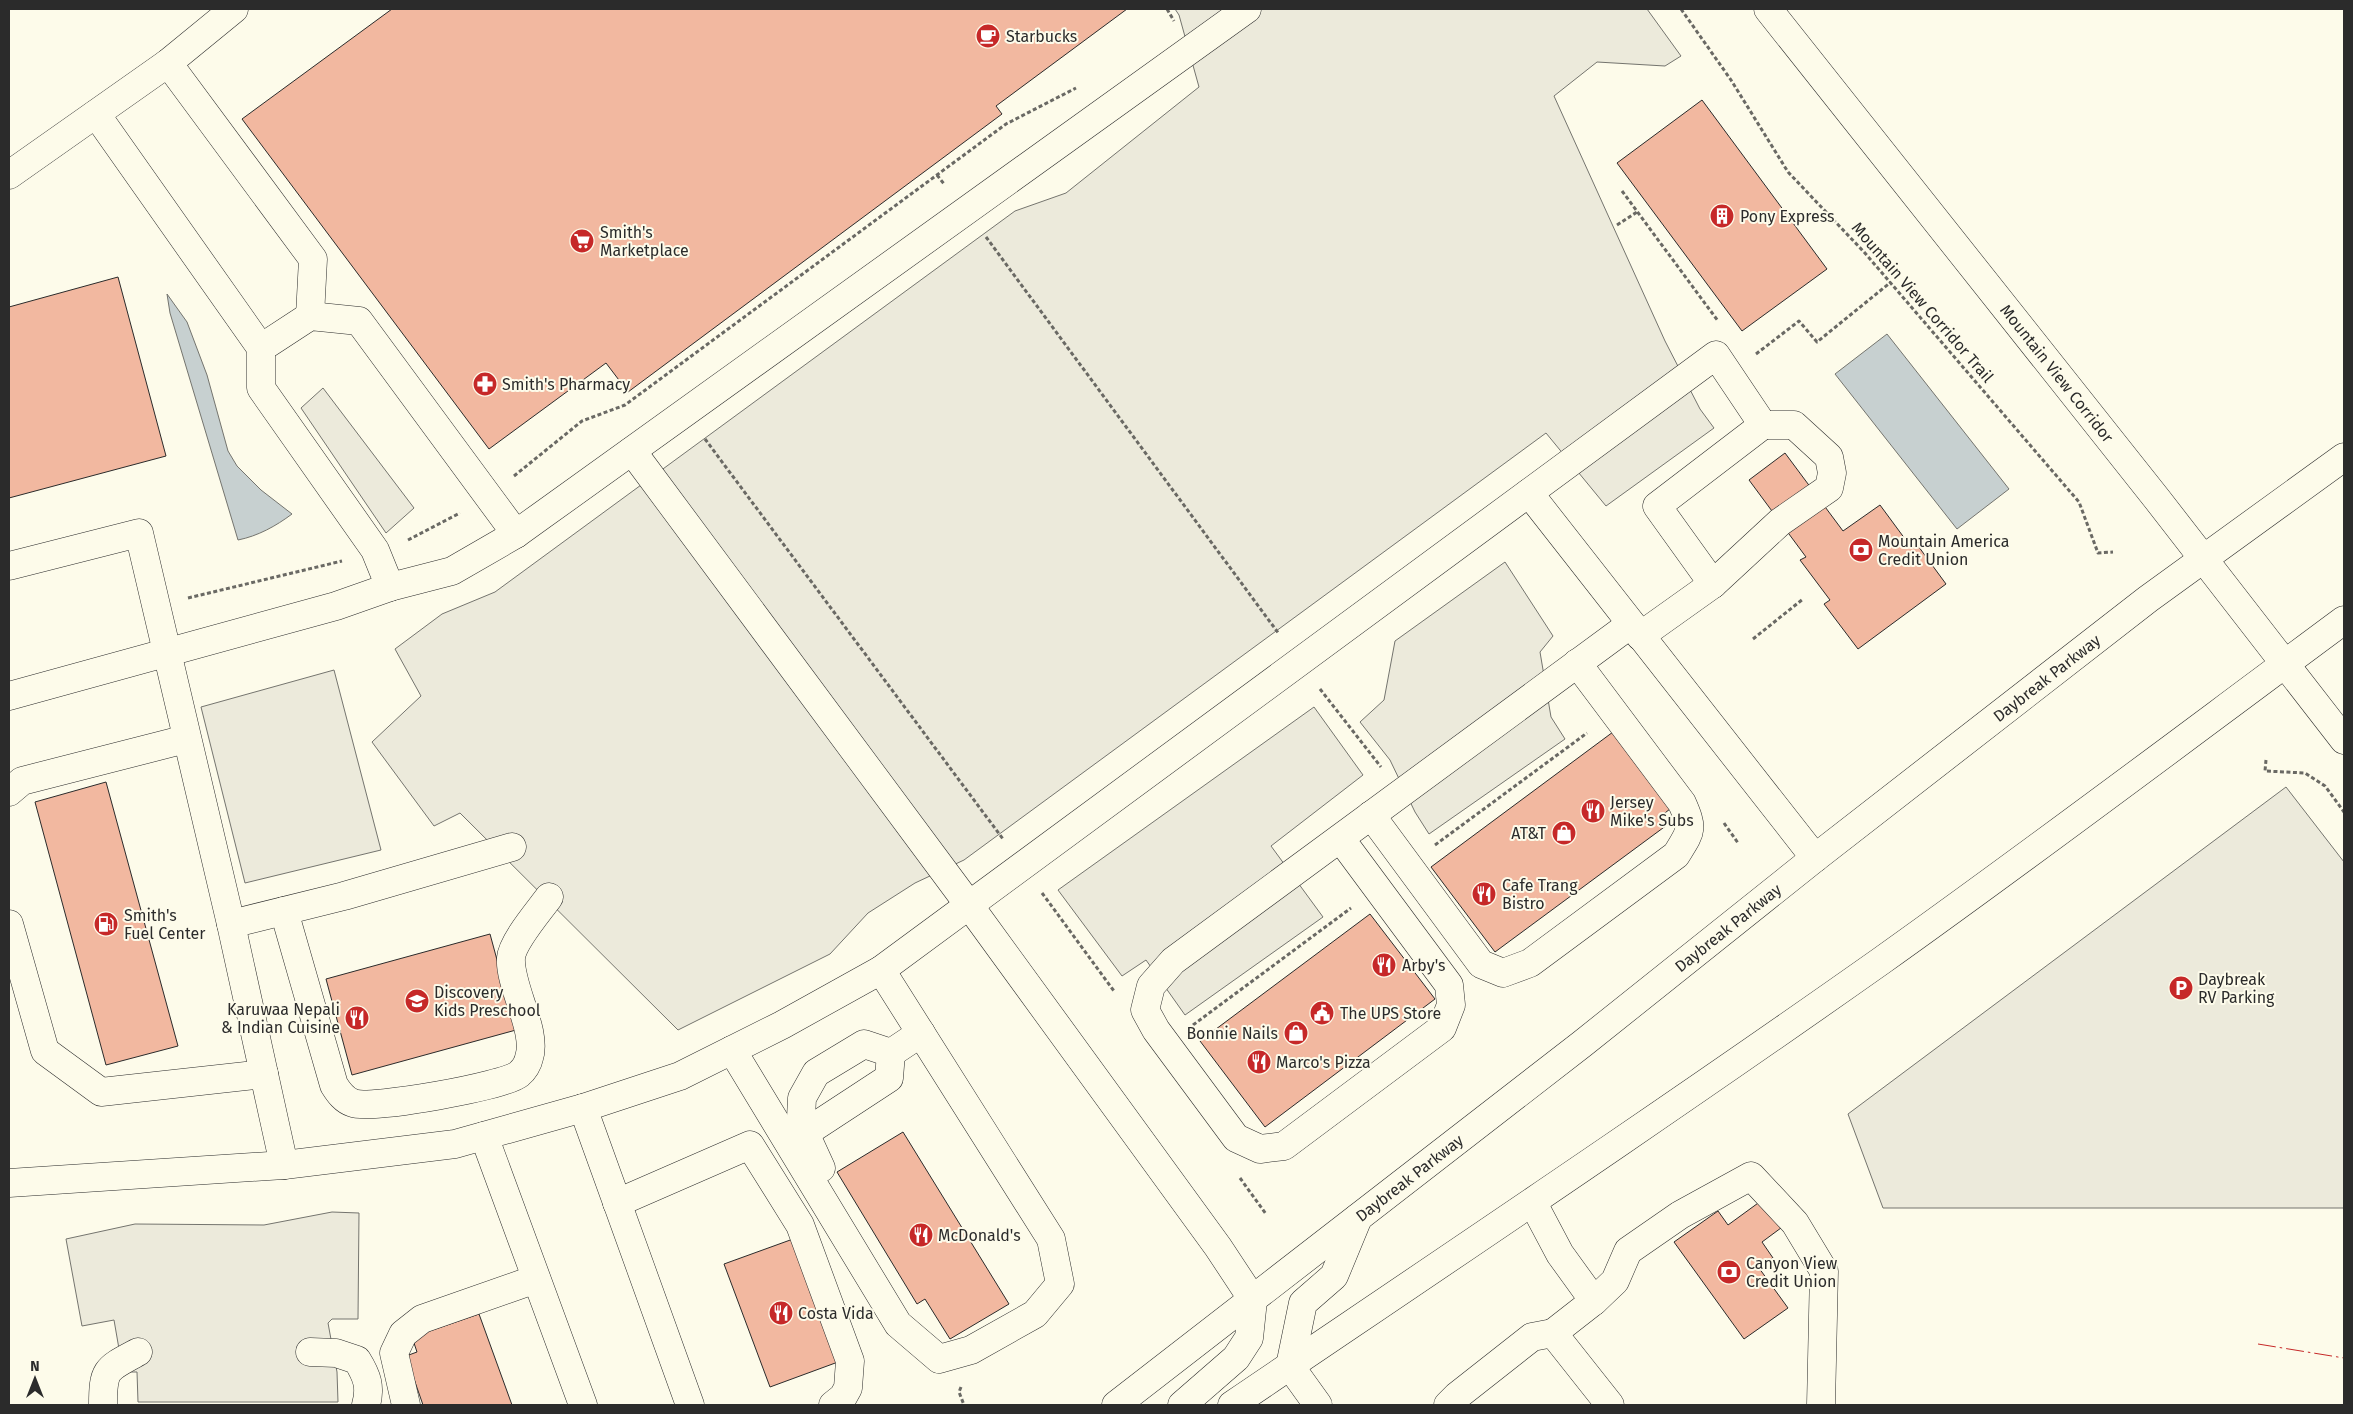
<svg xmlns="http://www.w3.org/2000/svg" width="2353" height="1414" font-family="'Fira Sans',sans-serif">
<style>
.parking{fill:#eceadb;stroke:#74746e}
.water{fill:#c7d0d0;stroke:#74746e}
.building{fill:#f2b8a0;stroke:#2b2b2b}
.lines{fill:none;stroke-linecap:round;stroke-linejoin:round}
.minor-casing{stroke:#2b2b2b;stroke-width:29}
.major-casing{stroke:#2b2b2b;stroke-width:29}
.highway-casing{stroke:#2b2b2b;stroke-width:29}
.path{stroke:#6a6964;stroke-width:3;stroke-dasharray:4 2.5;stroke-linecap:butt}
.minor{stroke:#fdfbea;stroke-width:28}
.major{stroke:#fdfbea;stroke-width:28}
.highway{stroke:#fdfbea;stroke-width:28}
.power{stroke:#c62828;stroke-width:1;stroke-dasharray:18 4 2.5 4;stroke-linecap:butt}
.labels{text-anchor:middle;stroke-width:4;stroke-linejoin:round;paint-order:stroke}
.poi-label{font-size:16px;fill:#2b2b2b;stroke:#fdfbea;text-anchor:start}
.street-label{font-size:16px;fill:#2b2b2b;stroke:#fdfbea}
</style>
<rect width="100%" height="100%" fill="#fdfbea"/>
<g class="parking">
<polygon points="1175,9 1647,9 1681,56 1665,66 1597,62 1554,96 1665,341 1700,409 1714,428 1606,506 1546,433 964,860 915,883 868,913 830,954 678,1030 460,813 434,826 372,742 421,696 395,649 442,614 495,592 1015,211 1066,193 1199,87 1179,15"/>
<polygon points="323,388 414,508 386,533 301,408"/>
<polygon points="1505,562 1553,636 1540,652 1551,717 1565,739 1429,834 1415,812 1390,760 1360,722 1384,700 1395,641"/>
<polygon points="334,670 381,850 245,883 201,707"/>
<polygon points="1314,707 1363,775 1271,846 1323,917 1185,1015 1146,960 1122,976 1058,890"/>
<polygon points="2286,787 2344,862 2344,1208 1883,1208 1848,1114"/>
<polygon points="332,1212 359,1213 358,1319 332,1319 328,1323 337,1372 338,1402 138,1402 137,1372 123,1372 114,1320 82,1326 66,1239 135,1224 264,1225"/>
</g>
<g class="water">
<path d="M 167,294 L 187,322 L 207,375 L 228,451 L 237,466 L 261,490 L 292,514 C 276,526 258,536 238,540 L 170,313 Z"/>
<polygon points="1887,334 2009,489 1957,529 1835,374"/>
</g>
<g class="building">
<polygon points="392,9 1127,9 996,106 1002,114 628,392 606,363 489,449 242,119"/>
<polygon points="1702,100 1827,269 1742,331 1617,163"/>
<polygon points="118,277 166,456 9,498 9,307"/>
<polygon points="1785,453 1843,531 1880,505 1908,543 1913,539 1946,584 1858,649 1824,604 1830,600 1800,560 1806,557 1749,480"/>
<polygon points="1613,732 1670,809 1661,816 1667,825 1495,952 1431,867"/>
<polygon points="106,782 178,1046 106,1065 35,802"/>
<polygon points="1370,914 1435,999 1265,1127 1200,1041"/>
<polygon points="490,934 516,1030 352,1075 326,979"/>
<polygon points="903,1132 1009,1304 950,1339 925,1299 917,1304 837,1172"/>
<polygon points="1765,1198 1785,1225 1762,1242 1773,1258 1759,1268 1788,1308 1744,1339 1674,1242 1718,1211 1728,1225"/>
<polygon points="793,1239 838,1362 770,1387 724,1264"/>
<polygon points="479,1314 512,1405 423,1405 406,1356 417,1352 412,1337"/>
</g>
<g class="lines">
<defs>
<g id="minor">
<polyline points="168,63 313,259 310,316"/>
<polyline points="96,114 261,348 261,388 375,550 390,587"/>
<polyline points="9,175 168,63 234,9"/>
<polyline points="261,348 310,316 359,321 516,534"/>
<polyline points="632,451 969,905 1218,1247 1253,1300"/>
<polyline points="1529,493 1815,858"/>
<polyline points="9,566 139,533 231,924 284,1165"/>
<polyline points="1713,584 1780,522 1829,488 1832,473 1829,457 1794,425 1763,425"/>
<polyline points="9,696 336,606 390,587 452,571 516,534 541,516 1247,9"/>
<polyline points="9,792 22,781 186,739"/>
<path d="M 1371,815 L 1481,964 L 1503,973 L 1530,963 L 1676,855 C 1691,831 1694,830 1682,803 L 1577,663"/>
<polyline points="1340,838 1449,985 1451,1005 1442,1028 1284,1146 1260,1149 1236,1138 1156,1030 1145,1010 1151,986 1173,961 1631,624"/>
<path d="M 284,911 L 334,1085 C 339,1093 344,1100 353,1103 C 371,1110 505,1086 519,1074 C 524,1070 528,1063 529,1058 C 538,1031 509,986 511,958 C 512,942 539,911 549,897"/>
<polyline points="9,924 45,1051 101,1092 264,1074"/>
<polyline points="231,924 344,896 512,847"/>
<polyline points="732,1050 898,1324 939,1359 971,1350 1035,1314 1060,1284 1051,1239 881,970"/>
<polyline points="583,1108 690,1405"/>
<polyline points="805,1133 889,1078 891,1053"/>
<polyline points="484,1136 583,1405"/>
<polyline points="821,1168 805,1133 801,1118 802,1098 816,1073 864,1044 891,1053 921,1033"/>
<polyline points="9,1183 284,1165 455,1144 583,1108 680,1076 782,1025 881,970 1716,355 1763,425 1657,506 1713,584 1640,636"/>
<polyline points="617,1203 750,1145 800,1225 850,1361 848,1388 843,1397 833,1405"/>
<polyline points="1533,1203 1560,1254 1594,1301 1553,1333 1610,1405"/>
<polyline points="1594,1301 1615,1281 1628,1251 1680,1215 1751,1176 1795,1223 1824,1271 1821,1405"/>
<path d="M 310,1352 L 336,1353 L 357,1360 C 367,1376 371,1387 366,1405"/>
<path d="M 103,1405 C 103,1369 106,1369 138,1352"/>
<polyline points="406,1405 394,1353 403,1334 422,1319 536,1279"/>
<polyline points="1318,1405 1290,1366 1303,1303 1334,1276 1358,1218"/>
<polyline points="1448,1405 1457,1396 1532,1337 1553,1333"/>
</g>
<g id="major">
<path id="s1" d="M 1116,1405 L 1582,1044 L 1815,858 L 2148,599 L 2344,457"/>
<polyline points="1182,1405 1236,1358 1249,1338 1253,1300"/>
<path d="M 1232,1405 C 1449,1258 1667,1112 1881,961 C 2037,850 2190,734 2344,620"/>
</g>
<g id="highway">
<path id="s2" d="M 1768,9 L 2157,499 L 2344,740"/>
</g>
</defs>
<use href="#minor" class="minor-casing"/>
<use href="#major" class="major-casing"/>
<use href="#highway" class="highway-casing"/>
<g class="path">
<polyline points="1167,9 1174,21"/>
<polyline points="1681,9 1731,80 1788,172 1864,252 2079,502 2098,553 2113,552"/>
<polyline points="937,175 944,184"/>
<polyline points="1622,191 1718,321"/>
<polyline points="1617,225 1637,212"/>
<polyline points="986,237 1279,634"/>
<polyline points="1756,354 1799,321 1817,342 1891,282"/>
<polyline points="705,439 1003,839"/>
<polyline points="514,476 582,421 625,405 1006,124 1076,88"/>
<polyline points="408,540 460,513"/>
<polyline points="188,598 342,561"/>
<polyline points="1753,639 1803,599"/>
<polyline points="1320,689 1381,767"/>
<polyline points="2266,760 2265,771 2305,773 2325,786 2344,812"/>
<polyline points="1724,823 1738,843"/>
<polyline points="1435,845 1587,733"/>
<polyline points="1042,893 1114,991"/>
<polyline points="1193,1025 1351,908"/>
<polyline points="1240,1178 1266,1214"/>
<polyline points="961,1387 959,1392 964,1405"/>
</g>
<use href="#minor" class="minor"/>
<use href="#major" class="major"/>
<use href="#highway" class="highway"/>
<polyline class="power" points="2258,1344 2344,1358"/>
</g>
<defs>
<symbol id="cafe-disc" viewBox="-11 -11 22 22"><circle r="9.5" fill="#c62828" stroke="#fdfbea"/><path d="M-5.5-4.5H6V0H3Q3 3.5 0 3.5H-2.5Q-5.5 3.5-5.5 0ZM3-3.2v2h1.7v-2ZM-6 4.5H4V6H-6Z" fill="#fff"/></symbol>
<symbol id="building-disc" viewBox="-11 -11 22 22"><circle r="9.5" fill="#c62828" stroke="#fdfbea"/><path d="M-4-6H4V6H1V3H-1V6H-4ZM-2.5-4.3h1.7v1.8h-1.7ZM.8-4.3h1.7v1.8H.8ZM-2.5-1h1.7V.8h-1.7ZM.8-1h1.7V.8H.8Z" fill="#fff"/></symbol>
<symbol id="supermarket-disc" viewBox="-11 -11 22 22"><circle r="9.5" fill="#c62828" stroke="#fdfbea"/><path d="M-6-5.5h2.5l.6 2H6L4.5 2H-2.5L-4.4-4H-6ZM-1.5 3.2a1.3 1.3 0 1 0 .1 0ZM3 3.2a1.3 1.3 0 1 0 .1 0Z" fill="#fff"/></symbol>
<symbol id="pharmacy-disc" viewBox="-11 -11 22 22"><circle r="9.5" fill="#c62828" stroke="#fdfbea"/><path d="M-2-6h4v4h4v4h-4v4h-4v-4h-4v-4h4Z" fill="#fff"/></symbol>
<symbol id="bank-disc" viewBox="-11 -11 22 22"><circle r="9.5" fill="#c62828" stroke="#fdfbea"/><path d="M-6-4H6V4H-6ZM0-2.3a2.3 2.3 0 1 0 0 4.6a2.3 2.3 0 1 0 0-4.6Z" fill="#fff"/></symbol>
<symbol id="restaurant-disc" viewBox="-11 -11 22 22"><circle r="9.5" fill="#c62828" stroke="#fdfbea"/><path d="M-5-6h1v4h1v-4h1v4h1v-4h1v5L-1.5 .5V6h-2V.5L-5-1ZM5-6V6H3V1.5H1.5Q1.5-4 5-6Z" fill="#fff"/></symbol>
<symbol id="shop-disc" viewBox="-11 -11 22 22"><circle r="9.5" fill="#c62828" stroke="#fdfbea"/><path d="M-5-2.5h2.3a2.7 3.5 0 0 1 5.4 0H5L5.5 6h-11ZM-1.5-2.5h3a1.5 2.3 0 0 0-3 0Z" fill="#fff"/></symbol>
<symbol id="fuel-disc" viewBox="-11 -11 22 22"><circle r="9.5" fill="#c62828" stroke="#fdfbea"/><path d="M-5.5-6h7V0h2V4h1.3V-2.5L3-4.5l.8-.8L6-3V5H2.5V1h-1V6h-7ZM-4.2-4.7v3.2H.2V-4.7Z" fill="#fff"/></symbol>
<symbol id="parking-disc" viewBox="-11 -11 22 22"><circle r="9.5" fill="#c62828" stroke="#fdfbea"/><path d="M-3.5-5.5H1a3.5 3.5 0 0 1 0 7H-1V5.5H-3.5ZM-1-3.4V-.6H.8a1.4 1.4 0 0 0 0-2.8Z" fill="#fff"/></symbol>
<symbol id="school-disc" viewBox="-11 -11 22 22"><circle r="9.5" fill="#c62828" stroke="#fdfbea"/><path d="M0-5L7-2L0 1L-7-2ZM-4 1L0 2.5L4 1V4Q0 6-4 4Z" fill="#fff"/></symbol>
<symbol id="civic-disc" viewBox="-11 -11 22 22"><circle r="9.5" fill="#c62828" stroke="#fdfbea"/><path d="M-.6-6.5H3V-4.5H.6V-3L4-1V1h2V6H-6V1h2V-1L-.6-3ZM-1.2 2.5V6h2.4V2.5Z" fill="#fff"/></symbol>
</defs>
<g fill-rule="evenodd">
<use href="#cafe-disc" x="974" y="22" width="28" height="28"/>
<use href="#building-disc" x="1708" y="202" width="28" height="28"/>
<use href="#supermarket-disc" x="568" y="227" width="28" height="28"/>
<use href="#pharmacy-disc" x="471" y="370" width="28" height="28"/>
<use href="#bank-disc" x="1847" y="536" width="28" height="28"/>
<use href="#restaurant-disc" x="1579" y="797" width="28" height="28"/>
<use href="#shop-disc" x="1550" y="819" width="28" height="28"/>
<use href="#restaurant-disc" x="1470" y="880" width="28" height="28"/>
<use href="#fuel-disc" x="92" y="910" width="28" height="28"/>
<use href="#restaurant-disc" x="1370" y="951" width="28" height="28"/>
<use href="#parking-disc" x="2167" y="974" width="28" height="28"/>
<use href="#school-disc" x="403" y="987" width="28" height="28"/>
<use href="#civic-disc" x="1308" y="999" width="28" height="28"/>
<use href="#restaurant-disc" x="343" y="1004" width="28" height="28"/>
<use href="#shop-disc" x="1282" y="1019" width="28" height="28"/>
<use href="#restaurant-disc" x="1245" y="1048" width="28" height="28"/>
<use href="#restaurant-disc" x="907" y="1221" width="28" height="28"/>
<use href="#bank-disc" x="1715" y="1258" width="28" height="28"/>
<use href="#restaurant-disc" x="767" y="1299" width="28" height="28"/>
</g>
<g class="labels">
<g class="poi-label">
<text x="1006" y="42">Starbucks</text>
<text x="1740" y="222">Pony Express</text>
<text x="600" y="238">Smith's<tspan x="600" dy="18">Marketplace</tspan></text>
<text x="502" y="390">Smith's Pharmacy</text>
<text x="1878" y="547">Mountain America<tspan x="1878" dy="18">Credit Union</tspan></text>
<text x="1610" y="808">Jersey<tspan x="1610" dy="18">Mike's Subs</tspan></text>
<text x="1546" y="839" text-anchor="end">AT&amp;T</text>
<text x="1502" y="891">Cafe Trang<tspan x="1502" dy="18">Bistro</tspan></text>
<text x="124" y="921">Smith's<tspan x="124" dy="18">Fuel Center</tspan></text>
<text x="1402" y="971">Arby's</text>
<text x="2198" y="985">Daybreak<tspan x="2198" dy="18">RV Parking</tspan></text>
<text x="434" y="998">Discovery<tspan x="434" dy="18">Kids Preschool</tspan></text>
<text x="340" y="1015" text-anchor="end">Karuwaa Nepali<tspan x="340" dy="18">&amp; Indian Cuisine</tspan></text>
<text x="1340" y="1019">The UPS Store</text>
<text x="1278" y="1039" text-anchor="end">Bonnie Nails</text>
<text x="1276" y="1068">Marco's Pizza</text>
<text x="938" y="1241">McDonald's</text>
<text x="1746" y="1269">Canyon View<tspan x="1746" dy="18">Credit Union</tspan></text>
<text x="798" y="1319">Costa Vida</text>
</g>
<g class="street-label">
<text transform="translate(1923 302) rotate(49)" y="6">Mountain View Corridor Trail</text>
<text dy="6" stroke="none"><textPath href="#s2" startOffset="465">Mountain View Corridor</textPath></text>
<text dy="6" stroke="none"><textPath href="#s1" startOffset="1181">Daybreak Parkway</textPath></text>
<text dy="6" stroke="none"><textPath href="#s1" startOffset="776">Daybreak Parkway</textPath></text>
<text dy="6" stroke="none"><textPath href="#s1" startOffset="371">Daybreak Parkway</textPath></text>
</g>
</g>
<rect width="2353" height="1414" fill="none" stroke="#2b2b2b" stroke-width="20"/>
<g transform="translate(35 1379)" stroke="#fdfbea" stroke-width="4" paint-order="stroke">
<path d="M0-4L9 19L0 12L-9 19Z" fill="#2b2b2b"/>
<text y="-8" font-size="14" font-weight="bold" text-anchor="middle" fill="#2b2b2b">N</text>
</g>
</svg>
